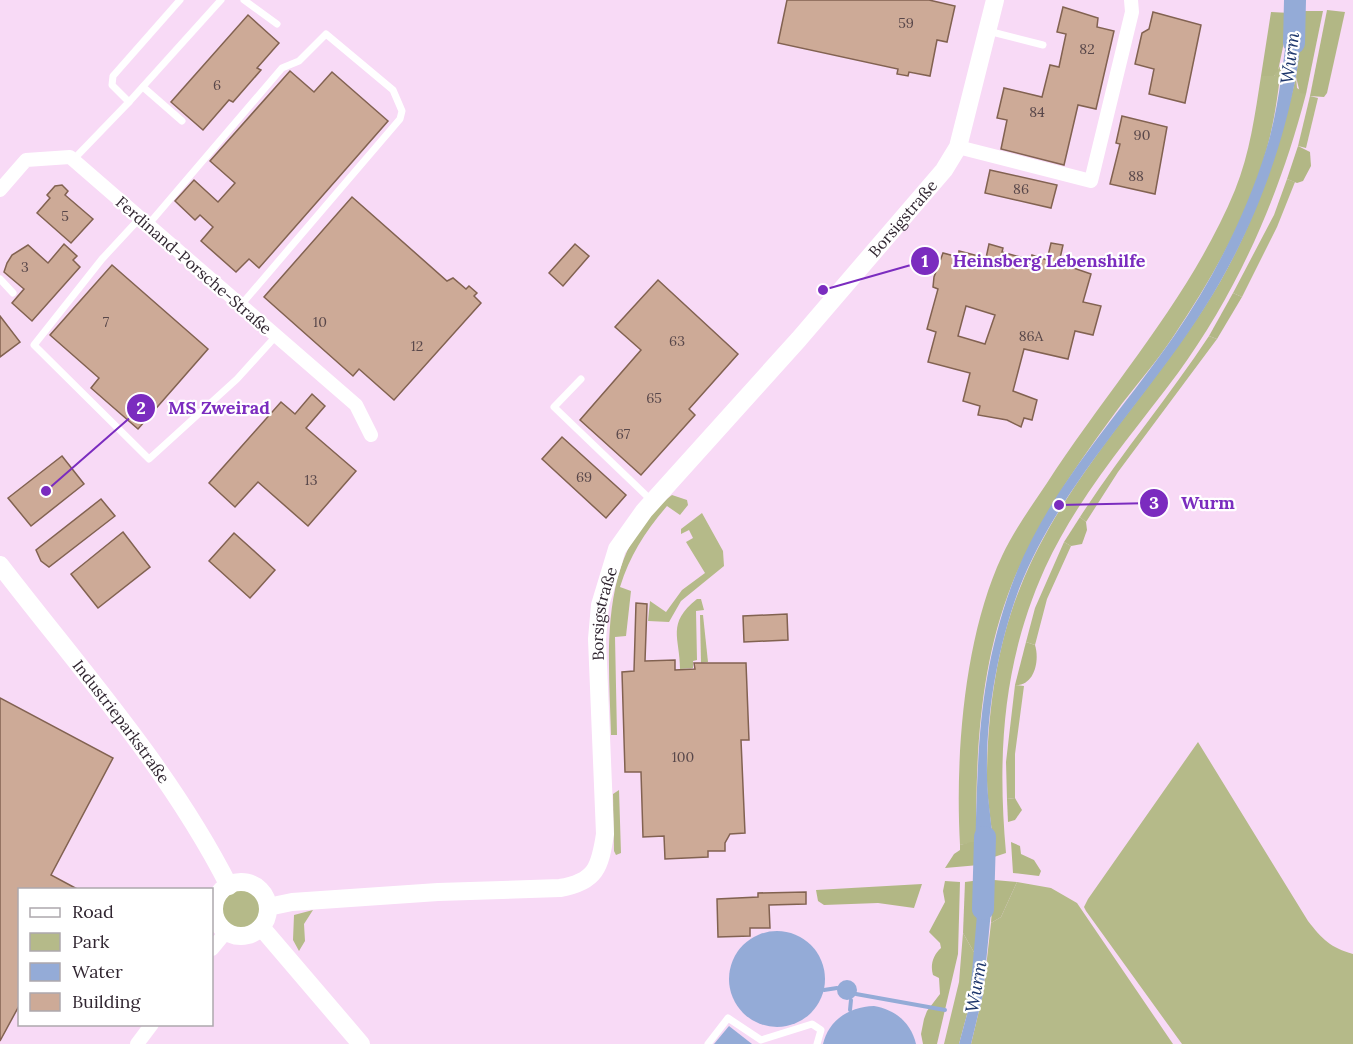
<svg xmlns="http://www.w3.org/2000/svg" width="1353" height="1044" font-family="Lora,serif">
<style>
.green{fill:#b5ba89}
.forest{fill:#b2b785}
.water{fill:#94abd7}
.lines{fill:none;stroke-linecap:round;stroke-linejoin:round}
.stream{stroke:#94abd7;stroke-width:4}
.river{stroke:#94abd7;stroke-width:22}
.building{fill:#cdaa97;stroke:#826251;stroke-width:1.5;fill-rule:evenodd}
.service{stroke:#fff;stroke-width:7}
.minor{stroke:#fff;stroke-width:14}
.tertiary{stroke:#fff;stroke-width:18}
.labels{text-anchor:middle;stroke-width:4.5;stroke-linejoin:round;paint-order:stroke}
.number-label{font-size:14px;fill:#58474a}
.street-label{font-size:16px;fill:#312631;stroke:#fff}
.water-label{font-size:18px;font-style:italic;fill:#1d366c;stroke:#fff}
.leader{fill:none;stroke:#7b2cbf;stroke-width:2}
.callout-dot{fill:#7b2cbf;stroke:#fff;stroke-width:2}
.mark-label{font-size:18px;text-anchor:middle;font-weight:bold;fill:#fff}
.callout-label{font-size:18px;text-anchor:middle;font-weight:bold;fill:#7b2cbf;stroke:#fff;stroke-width:4.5;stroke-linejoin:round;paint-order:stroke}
</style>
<rect width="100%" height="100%" fill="#f8daf6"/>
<g class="green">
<path d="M 1282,63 C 1278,91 1275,120 1267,148 C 1249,214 1213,277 1175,334 C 1157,362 1134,387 1115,413 C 1076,466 1037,522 1012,584 C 979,667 976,755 976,842 L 960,845 C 955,756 964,637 1002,556 C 1014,530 1031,507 1047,483 C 1110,386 1191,297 1235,190 C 1250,153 1255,114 1261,76 L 1274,76 Z"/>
<path d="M 1296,77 L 1297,88 L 1306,94 C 1280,194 1239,289 1178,373 C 1131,436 1078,496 1045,568 C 1003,661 997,753 1006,853 L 994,857 C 993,828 986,800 987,771 C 988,710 997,645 1020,588 C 1061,484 1144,401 1204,308 C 1250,238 1277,157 1296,77 Z"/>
<polygon points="1310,96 1318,98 1306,148 1298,146"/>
<polygon points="1287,179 1295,182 1277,227 1242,297 1233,293 1274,215"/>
<path d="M 1209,336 L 1217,339 L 1118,472 L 1086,522 L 1080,517 C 1120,455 1168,398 1209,336 Z"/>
<path d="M 672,495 L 687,500 L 688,505 L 680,515 L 667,506 C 645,532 630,555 620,587 L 631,591 L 626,636 L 615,637 L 617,735 L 611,735 C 609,652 596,552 672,495 Z"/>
<polygon points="702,513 723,551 724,566 681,601 669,622 648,621 650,601 666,612 682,590 705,573 686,542 693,538 689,530 681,534 681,529"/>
<polygon points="1064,542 1071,546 1047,599 1035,645 1026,642 1035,608"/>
<path d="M 697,599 L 701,599 L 704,610 L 696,611 L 697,660 L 693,661 L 693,668 L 680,669 C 680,637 666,624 697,599 Z"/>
<polygon points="700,615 703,615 708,662 701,663"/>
<polygon points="1015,685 1024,686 1015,754 1015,798 1007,799 1006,762"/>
<path d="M 1198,742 L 1308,921 C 1322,939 1331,948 1353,954 L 1353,1044 L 1182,1044 L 1086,911 L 1084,907 L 1088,899 Z"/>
<polygon points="619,790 621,853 616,855 614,851 613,794"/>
<polygon points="1017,882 1051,888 1077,903 1173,1044 971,1044 983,994 991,923 1001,917"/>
<circle cx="241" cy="909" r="19"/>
<polygon points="313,910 304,924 305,941 299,951 293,940 294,915"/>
<polygon points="963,933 975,954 969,1007 959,1044 944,1044 959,982"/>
</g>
<g class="forest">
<polygon points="1327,10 1345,12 1327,93 1324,97 1310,96"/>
<polygon points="1305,11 1323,11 1306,94 1300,93 1296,77"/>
<polygon points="1271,12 1290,13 1278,71 1274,76 1261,76"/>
<polygon points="1298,146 1310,152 1311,166 1303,181 1297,183 1287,179"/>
<polygon points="1233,293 1242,297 1217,339 1209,336"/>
<polygon points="1080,517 1086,522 1087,530 1082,544 1071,546 1064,542"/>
<path d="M 1026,642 L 1035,645 C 1040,661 1034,686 1015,685 Z"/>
<polygon points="1015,798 1022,810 1015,820 1008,822 1007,799"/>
<polygon points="971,842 976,842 975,855 979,865 945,868 954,854 960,850 960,845"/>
<polygon points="1011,842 1020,846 1021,854 1034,860 1041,871 1039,876 1013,873"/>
<polygon points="980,880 975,954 963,933 965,882"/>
<polygon points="994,880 1017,882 1001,917 991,923"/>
<path d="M 945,881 L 960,882 L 958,954 L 937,1044 L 923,1044 L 921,1034 L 924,1019 L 927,1011 L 940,994 L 939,978 L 933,975 C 930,965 933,955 941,948 L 940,943 L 929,932 L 945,902 L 943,891 Z"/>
<polygon points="922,884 914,908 878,903 824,905 818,901 816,890"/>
</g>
<g class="water">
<path d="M 1305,11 C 1301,32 1300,54 1296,76 C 1281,156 1249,238 1205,307 C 1146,401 1060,484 1019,589 C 998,646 986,713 987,774 C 987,805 995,836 993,867 L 979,865 L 975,855 C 978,757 977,682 1011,587 C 1045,492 1118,417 1174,336 C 1213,279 1246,215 1266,150 C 1280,106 1283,58 1290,13 Z"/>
<polygon points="980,880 994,880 983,994 971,1044 959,1044 969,1007"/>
<circle cx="777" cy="979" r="48"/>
<circle cx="847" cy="990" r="10"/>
<path d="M 874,1006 C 896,1010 911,1023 916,1044 L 823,1044 C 829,1019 850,1007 874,1006 Z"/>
<polygon points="729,1026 752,1044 714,1044"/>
</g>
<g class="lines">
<g class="stream">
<polyline points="824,990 837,988"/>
<polyline points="856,994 945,1010"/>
<polyline points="850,1010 851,1000"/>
</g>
<g class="river">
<polyline points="1294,43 1295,0"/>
<polyline points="983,909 985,837"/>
</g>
</g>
<g class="building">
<polygon points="787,0 929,0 955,6 947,42 937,40 930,76 909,72 908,76 897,74 898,69 778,43"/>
<polygon points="1063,7 1098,18 1097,27 1114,31 1096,109 1078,105 1064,165 1001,149 1007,120 997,118 1004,88 1042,97 1050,65 1059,67 1066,34 1057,32"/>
<polygon points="1153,12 1201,25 1185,103 1149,94 1154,69 1135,64 1142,33 1149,29"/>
<polygon points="248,15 279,43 257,68 261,70 233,102 229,100 203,130 171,102"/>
<polygon points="290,71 314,92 332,72 388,121 259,268 249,259 236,272 201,241 213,227 200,215 195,220 175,201 194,180 218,202 235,183 210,161"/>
<polygon points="1122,116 1167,127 1155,194 1110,184 1120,144 1116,143"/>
<polygon points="990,170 1057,185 1051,208 985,193"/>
<polygon points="62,185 68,191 65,195 93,219 71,243 37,213 50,198 47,195 55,186"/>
<polygon points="352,197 447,281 453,278 466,289 469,286 477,293 474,296 481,303 394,400 359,369 353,376 264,297"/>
<path d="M 1051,243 L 1063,245 L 1059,263 L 1091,274 L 1083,302 L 1101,306 L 1093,335 L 1075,331 L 1068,359 L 1024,349 L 1013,391 L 1037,400 L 1032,420 L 1024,418 L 1021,427 L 1007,420 L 978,415 L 980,406 L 963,401 L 970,373 L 928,362 L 936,332 L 927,329 L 938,289 L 933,287 L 934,277 L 943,253 L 958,257 L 959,251 L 986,258 L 989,244 L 1003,248 L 1002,252 L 1031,260 L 1032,255 L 1047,260 ZM 966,306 L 995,315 L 985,344 L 958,336 Z"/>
<polygon points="64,244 77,256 73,260 80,267 32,321 12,303 24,289 4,272 7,263 12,255 28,245 48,263"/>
<polygon points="575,244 589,256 563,286 549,273"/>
<polygon points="112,265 208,349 138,429 91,388 99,378 50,335"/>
<polygon points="658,280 738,354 689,409 695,415 641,475 580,420 641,350 615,327"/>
<polygon points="0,316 20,342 0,357"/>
<polygon points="312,394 325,406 306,428 356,471 308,526 258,482 235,507 209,483 281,402 295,414"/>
<polygon points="562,437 626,495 606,518 542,459"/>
<polygon points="62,456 84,484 31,526 8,498"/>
<polygon points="101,499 115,516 49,567 41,561 36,550"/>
<polygon points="123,532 150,567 98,608 71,574"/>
<polygon points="234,533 275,570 250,598 209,561"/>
<polygon points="636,603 647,604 645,661 675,660 675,670 695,669 694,663 746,663 749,740 741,740 745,833 730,834 725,843 725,851 708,851 708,857 665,859 664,836 643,837 641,772 625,772 622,672 634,671"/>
<polygon points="787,614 788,640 744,642 743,616"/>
<polygon points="0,698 113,758 51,875 79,890 20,890 20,1004 0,1041"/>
<polygon points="806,892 806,904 769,905 770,928 750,928 750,936 718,937 717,899 758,897 758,893"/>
</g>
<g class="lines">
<g class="service">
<polyline points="244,0 277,24"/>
<polyline points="988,31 1043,45"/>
<polyline points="143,87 182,121"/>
<polyline points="129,102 221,0"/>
<polyline points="73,160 129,102 112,85 113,76 180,0"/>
<polyline points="140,218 102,259 34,345 149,459 237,379 276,336"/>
<polyline points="148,225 282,68 299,61 326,34 393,90 402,111 400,119 241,305"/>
<polyline points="0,279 13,293"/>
<polyline points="581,379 554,407 651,500"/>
<polyline points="708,1044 728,1018 761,1040 812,1024 821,1030 817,1044"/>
</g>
<g class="minor">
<polyline points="958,147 1091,181 1132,12 1131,0"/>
<polyline points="0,190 26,160 70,157 356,405 371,435"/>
<polyline points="212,949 226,932"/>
<polyline points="137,1044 152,1024"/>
</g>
<g class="tertiary">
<path id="s1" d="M 0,565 C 80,669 169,768 229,886"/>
<circle cx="241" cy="909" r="27"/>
<path id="s2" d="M 268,907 L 292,902 L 438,892 L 560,888 C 596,882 600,867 605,834 L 597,639 L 600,605 L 617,549 L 644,511 L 799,339 L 944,170 L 958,147 L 995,0"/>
<polyline points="261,927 361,1044"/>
</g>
</g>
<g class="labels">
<g class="number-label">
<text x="906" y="28">59</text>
<text x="1087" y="54">82</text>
<text x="217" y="90">6</text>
<text x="1037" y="117">84</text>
<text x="1142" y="140">90</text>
<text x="1136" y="181">88</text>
<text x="1021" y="194">86</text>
<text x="65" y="221">5</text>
<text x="25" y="272">3</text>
<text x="106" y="327">7</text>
<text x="320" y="327">10</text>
<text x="1031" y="341">86A</text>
<text x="677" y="346">63</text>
<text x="417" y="351">12</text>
<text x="654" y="403">65</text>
<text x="623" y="439">67</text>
<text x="584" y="482">69</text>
<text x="311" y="485">13</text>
<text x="683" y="762">100</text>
</g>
<g class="street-label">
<text dy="6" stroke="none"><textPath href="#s2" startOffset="1096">Borsigstraße</textPath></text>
<text transform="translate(194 265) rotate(41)" y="6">Ferdinand-Porsche-Straße</text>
<text dy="6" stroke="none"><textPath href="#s2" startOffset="592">Borsigstraße</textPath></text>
<text dy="6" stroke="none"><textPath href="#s1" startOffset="198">Industrieparkstraße</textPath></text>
</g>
<g class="water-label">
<text transform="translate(1290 58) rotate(-83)" y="6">Wurm</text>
<text transform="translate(976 987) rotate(-80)" y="6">Wurm</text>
</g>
</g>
<path class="leader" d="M823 290L925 261M46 491L141 408M1059 505L1154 503"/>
<g class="callout-dot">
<circle cx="823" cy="290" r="6"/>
<circle cx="46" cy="491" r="6"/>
<circle cx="1059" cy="505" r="6"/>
<circle cx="925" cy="261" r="15"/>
<circle cx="141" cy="408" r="15"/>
<circle cx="1154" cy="503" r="15"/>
</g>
<g class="mark-label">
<text x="925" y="267">1</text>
<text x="141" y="414">2</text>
<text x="1154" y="509">3</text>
</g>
<g class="callout-label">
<text x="1049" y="267">Heinsberg Lebenshilfe</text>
<text x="219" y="414">MS Zweirad</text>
<text x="1208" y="509">Wurm</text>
</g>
<rect x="18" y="888" width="195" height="138" fill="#ffffff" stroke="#ada8ad" stroke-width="1.5"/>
<rect x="30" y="908" width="30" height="9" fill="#ffffff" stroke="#ada8ad" stroke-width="1.5"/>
<text x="72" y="918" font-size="18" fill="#312631">Road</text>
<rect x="30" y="933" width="30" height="18" fill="#b5ba89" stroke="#ada8ad" stroke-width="1.5"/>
<text x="72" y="948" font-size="18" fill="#312631">Park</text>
<rect x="30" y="963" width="30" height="18" fill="#94abd7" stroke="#ada8ad" stroke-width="1.5"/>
<text x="72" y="978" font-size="18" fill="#312631">Water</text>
<rect x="30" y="993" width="30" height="18" fill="#cdaa97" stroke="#ada8ad" stroke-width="1.5"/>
<text x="72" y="1008" font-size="18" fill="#312631">Building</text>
</svg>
